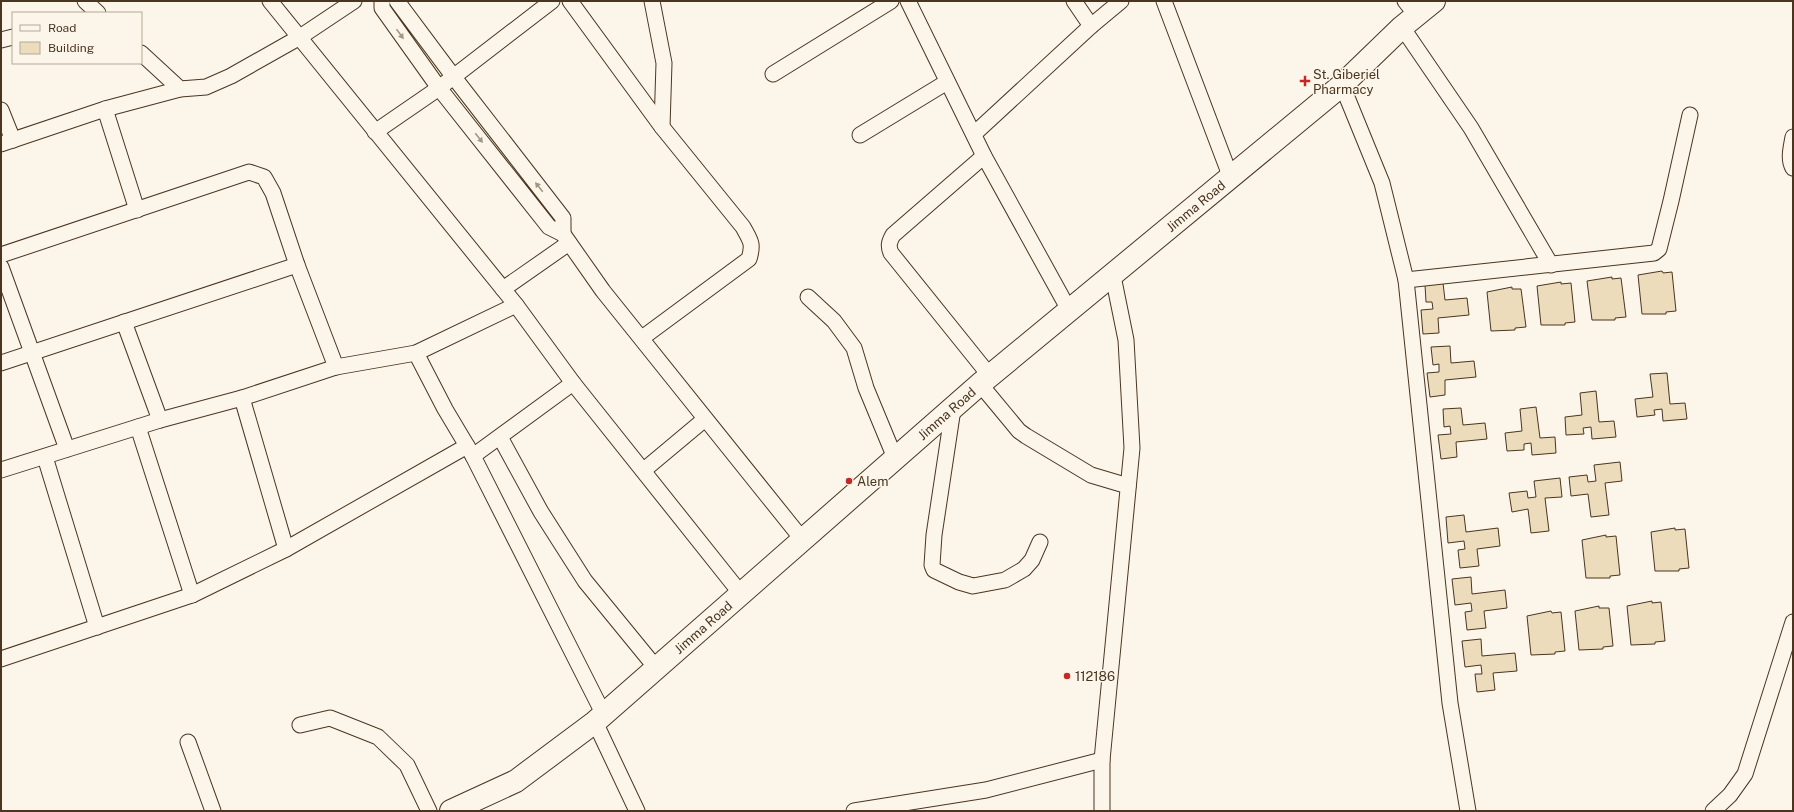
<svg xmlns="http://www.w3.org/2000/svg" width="1794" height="812" font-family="'Public Sans',sans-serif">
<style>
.building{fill:#ecdcbc;stroke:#4a3520}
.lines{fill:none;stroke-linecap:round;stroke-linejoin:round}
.minor-casing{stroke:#4a3520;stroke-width:17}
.highway-casing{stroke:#4a3520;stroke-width:24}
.minor{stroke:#fbf6e9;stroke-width:15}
.highway{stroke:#fbf6e9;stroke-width:22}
.oneway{fill:#a29684}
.poi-dot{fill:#c62828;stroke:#fbf6e9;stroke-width:1.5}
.labels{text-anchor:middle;stroke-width:3;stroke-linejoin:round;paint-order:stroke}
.poi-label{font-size:13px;fill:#4a3520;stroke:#fbf6e9;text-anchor:start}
.street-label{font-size:13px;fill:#4a3520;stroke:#fbf6e9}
</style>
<rect width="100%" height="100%" fill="#fbf6e9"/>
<g class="building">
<polygon points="1662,271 1663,273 1672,272 1676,311 1666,312 1666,314 1642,314 1638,275"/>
<polygon points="1612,277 1612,279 1621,278 1626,317 1615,318 1615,320 1592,320 1587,281"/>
<polygon points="1561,282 1561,284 1571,283 1575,322 1565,323 1565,325 1541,325 1537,286"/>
<polygon points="1443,283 1445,300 1467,298 1469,315 1438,318 1439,333 1423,334 1421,310 1433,309 1432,302 1426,302 1425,285"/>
<polygon points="1512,287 1512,289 1521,289 1526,327 1515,328 1515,330 1491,331 1487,292"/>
<polygon points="1450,346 1451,363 1474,361 1476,377 1445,380 1445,395 1430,397 1427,373 1439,372 1439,364 1433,365 1431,347"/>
<polygon points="1667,373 1670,404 1685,403 1687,419 1663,421 1662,409 1654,410 1655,415 1637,417 1635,399 1653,397 1650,374"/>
<polygon points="1596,391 1599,422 1614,421 1616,437 1592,439 1591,427 1583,428 1584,434 1566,435 1565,417 1582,415 1580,393"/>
<polygon points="1536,407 1540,438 1555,437 1556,453 1532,455 1531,443 1524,444 1524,450 1507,451 1505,433 1522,431 1520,409"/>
<polygon points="1461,408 1463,425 1485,423 1487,439 1456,442 1457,457 1441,459 1438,435 1451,434 1450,426 1444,427 1443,409"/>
<polygon points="1620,462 1622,481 1605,483 1609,515 1591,517 1588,494 1571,496 1569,477 1587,475 1588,482 1596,481 1594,465"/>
<polygon points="1560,478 1562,497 1545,498 1549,531 1531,533 1528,509 1512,512 1509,493 1527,491 1528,498 1536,497 1534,481"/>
<polygon points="1464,515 1466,532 1498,528 1500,546 1477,549 1479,566 1460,568 1458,550 1465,549 1464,541 1448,543 1446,517"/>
<polygon points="1675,528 1675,530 1685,529 1689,568 1679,569 1679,571 1655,571 1651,532"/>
<polygon points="1606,535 1606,537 1616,536 1620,575 1610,576 1610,578 1586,578 1582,540"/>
<polygon points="1471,577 1472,594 1505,590 1507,608 1484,611 1486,628 1467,630 1465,612 1472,611 1471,603 1455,605 1452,579"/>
<polygon points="1652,601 1652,603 1661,602 1665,641 1655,642 1655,644 1631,645 1627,606"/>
<polygon points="1599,606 1599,608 1609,608 1613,646 1603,647 1603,649 1579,650 1575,611"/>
<polygon points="1551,611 1552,613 1561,612 1565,651 1555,652 1555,654 1531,655 1527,616"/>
<polygon points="1481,639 1482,656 1515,653 1517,671 1493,673 1495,690 1477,692 1475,674 1482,674 1481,665 1465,667 1462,641"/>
</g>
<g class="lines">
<defs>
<g id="minor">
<polyline points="85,1 98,13"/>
<polyline points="270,1 516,305 573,383 742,595"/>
<polyline points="382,1 382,8 439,88 549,227 563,234 563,218 453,76 397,1"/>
<path d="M 570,1 L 662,127 L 743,227 C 750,240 754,243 749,259 L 642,338"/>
<polyline points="652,1 664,63 662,127"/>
<polyline points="908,1 984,156 1069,310"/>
<polyline points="1074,1 1091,26"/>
<polyline points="1164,1 1231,178"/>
<polyline points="1405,1 1417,16"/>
<polyline points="1402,27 1471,128 1551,265"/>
<polyline points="1,40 13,37"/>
<polyline points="141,53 180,89"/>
<polyline points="773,74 891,1"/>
<polyline points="1342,85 1382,183 1406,280 1450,703 1468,811"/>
<polyline points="105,109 137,210"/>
<polyline points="1,110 13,140"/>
<polyline points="375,132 439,88 552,1"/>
<polyline points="974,134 1091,26 1121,1"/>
<polyline points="860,135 947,82"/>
<path d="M 1793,137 C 1791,148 1788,159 1793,168"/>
<polyline points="1,144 105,109 180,89 206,87 231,76 300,37 354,1"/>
<path d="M 984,156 L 893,235 C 889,242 888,246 891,253 L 990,376"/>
<polyline points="563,234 603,291 802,539"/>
<polyline points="1,255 249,172 264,177 273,193 297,265 336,367"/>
<polyline points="1,267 67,449"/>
<polyline points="1406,280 1654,253 1659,249 1671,201 1690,115"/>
<polyline points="503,289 569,243"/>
<polyline points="808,297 834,321 854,348 866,388 895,458"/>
<polyline points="124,322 160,420"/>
<polyline points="416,353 445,409 473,456 604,715"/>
<polyline points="1,363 297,265"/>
<polyline points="980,384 1019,431 1026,436 1091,475 1128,486"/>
<polyline points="242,398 286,549"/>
<polyline points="953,409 934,535 932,565 934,570 959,582 973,586 1005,580 1024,569 1032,560 1040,542"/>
<polyline points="138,427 192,595"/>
<polyline points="500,437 541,512 585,581 657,669"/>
<polyline points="473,456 573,383"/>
<polyline points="45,457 97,627"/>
<polyline points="1,470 160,420 242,398 336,367 416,353 516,305"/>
<polyline points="644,470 705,419"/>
<polyline points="1,659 192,595 286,549 467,446"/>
<polyline points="595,722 637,811"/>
<polyline points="300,725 330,718 378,737 407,765 429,811"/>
<polyline points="188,742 213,811"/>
<polyline points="854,811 986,790 1102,760"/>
<polyline points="1102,811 1102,760 1132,448 1126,340 1113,276"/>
<polyline points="1713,811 1730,795 1745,774 1793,622"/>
</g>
<g id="highway">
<path id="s1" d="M 451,811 L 516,781 L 595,722 L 980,384 L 1342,85 L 1402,27 L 1434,1"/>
</g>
</defs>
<use href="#minor" class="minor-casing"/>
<use href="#highway" class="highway-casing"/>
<use href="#minor" class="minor"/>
<use href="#highway" class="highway"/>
</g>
<defs><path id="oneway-solid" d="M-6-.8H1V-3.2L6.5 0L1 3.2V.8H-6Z"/></defs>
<g class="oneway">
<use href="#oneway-solid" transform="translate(400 34) rotate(54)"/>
<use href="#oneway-solid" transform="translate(479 138) rotate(52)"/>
<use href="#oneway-solid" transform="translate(539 187) rotate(-128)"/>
</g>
<g class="poi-dot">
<path d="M1303 75h4v4h4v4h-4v4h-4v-4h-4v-4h4z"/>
<circle cx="849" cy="481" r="4"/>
<circle cx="1067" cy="676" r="4"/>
</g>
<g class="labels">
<g class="poi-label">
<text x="1313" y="79">St. Giberiel<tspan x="1313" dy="15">Pharmacy</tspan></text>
<text x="857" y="486">Alem</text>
<text x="1075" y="681">112186</text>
</g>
<g class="street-label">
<text dy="5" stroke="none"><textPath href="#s1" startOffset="962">Jimma Road</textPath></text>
<text dy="5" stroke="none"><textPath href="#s1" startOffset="638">Jimma Road</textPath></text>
<text dy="5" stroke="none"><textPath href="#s1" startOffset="314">Jimma Road</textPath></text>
</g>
</g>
<rect width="1794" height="812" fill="none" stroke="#4a3520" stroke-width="4"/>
<rect x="12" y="12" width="130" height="52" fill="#fbf6e9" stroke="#b4a999"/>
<rect x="20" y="25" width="20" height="6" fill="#fbf6e9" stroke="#b4a999"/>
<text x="48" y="32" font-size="12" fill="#4a3520">Road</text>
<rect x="20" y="42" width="20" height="12" fill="#ecdcbc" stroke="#b4a999"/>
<text x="48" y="52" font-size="12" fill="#4a3520">Building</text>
</svg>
